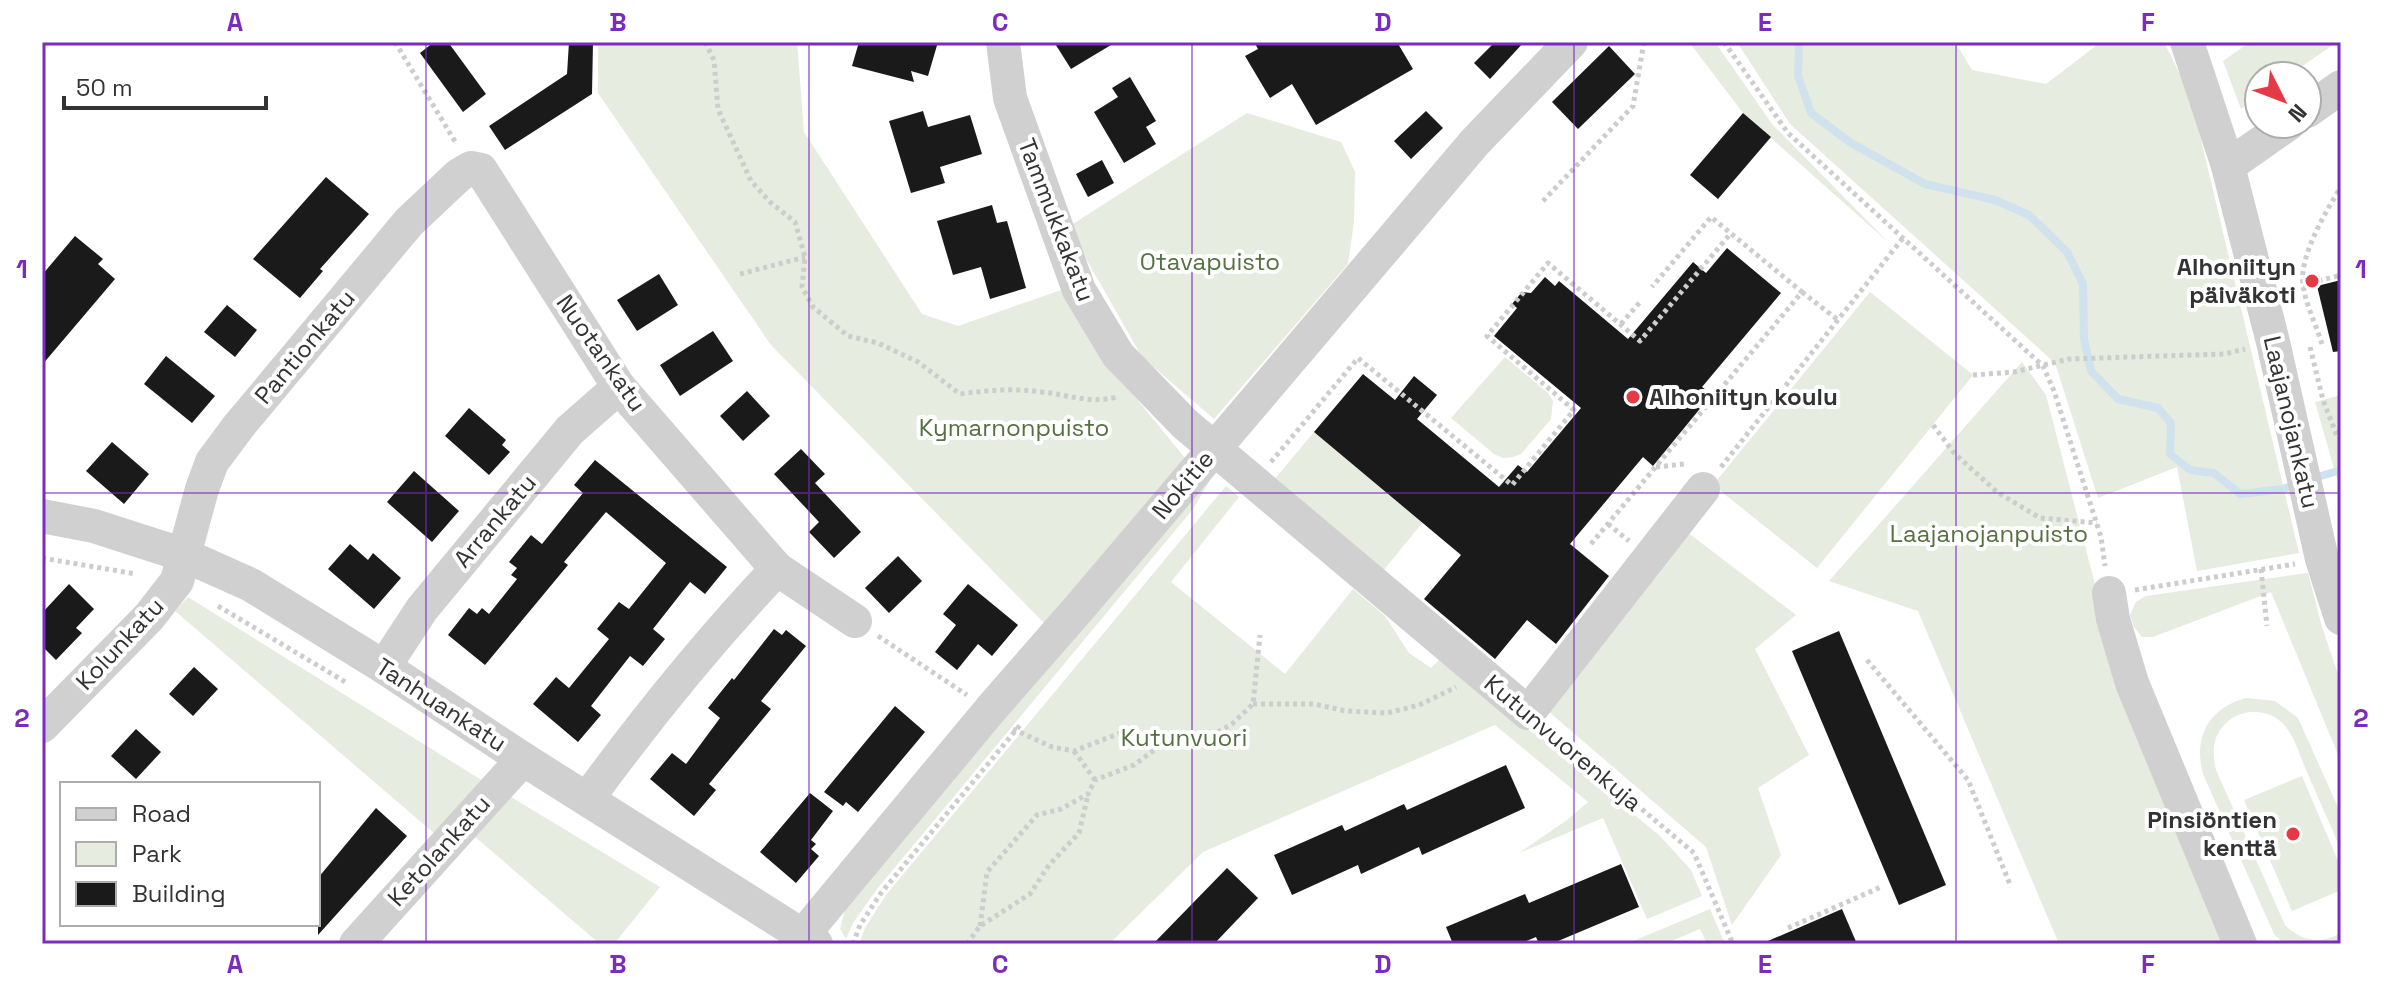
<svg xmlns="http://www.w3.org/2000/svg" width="2383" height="986" font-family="'Space Grotesk',sans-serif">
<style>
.green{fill:#e6ecdf}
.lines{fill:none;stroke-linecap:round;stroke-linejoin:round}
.stream{stroke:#cfe2ee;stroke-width:8}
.building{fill:#1a1a1a}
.path{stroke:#cdcdcd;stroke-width:5;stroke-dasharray:4 4;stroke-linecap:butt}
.minor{stroke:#d0d0d0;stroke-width:34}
.grid{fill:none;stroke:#7b2cbf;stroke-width:2;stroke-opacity:0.55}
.poi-dot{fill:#e63946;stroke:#fff;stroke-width:3}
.labels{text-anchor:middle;stroke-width:8;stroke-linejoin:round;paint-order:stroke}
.street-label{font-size:24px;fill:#333;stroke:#fff}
.park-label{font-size:24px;fill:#56703f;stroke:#fff}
.poi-label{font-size:24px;font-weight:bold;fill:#333;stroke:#fff;text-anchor:end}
.neatline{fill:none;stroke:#7b2cbf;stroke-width:3}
.grid-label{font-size:26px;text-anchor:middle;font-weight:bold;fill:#7b2cbf}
</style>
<rect width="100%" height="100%" fill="#fff"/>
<g class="green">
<polygon points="598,42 797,42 804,132 922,314 958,326 1064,289 1109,365 1185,458 1044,623 771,345 598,93"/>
<polygon points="1689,42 1715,42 1772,124 1889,243 1743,113"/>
<polygon points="1737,42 1955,42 1972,70 2046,84 2101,42 2164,42 2187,89 2195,114 2299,553 2197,571 2177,467 2098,498 2055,363 1790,124"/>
<polygon points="2250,42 2337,42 2288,76 2259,76 2259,96 2241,109 2223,61"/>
<polygon points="1247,113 1341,142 1355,172 1354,222 1348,264 1214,419 1142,357 1068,227"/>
<polygon points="1870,292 1973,375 1817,568 1713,485"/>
<polygon points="1505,357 1548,393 1553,401 1551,419 1521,454 1513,457 1503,458 1494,454 1451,418"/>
<polygon points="2022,362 2046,395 2121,685 2232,944 2059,944 1918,611 1829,581"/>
<polygon points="2341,395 2341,493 2315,402"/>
<polygon points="1314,432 1423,522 1382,572 1274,480"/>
<polygon points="1209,482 1193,509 877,889 853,923 846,939 840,929 846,905 1200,485"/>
<polygon points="1226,486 1239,497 1171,582 1285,674 1353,589 1385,616 1409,653 1431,668 1440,659 1451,662 1660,836 1691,870 1702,896 1647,919 1603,818 1519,853 1567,820 1588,802 1495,725 1203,852 1109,944 859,944 865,928 886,895"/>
<polygon points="1687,532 1796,615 1755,649 1809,755 1758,788 1781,855 1732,925 1706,847 1547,710"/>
<polygon points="2308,573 2322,627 2341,683 2341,762 2271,592 2153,637 2142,637 2134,627 2130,615 2136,602 2146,596"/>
<polygon points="188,597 483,781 435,834 175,611"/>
<path d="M 2246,698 L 2275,701 L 2298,718 L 2341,814 L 2341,850 C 2329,822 2316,793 2304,765 C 2299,752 2294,737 2285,726 C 2270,708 2242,707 2225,724 C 2212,737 2212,753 2216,770 L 2285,925 C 2301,941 2321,945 2341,933 L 2341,944 L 2284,944 L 2274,934 L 2203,774 C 2193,737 2209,708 2246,698 Z"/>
<polygon points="2302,776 2341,868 2341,890 2292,911 2244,800"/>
<polygon points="511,797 660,887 614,944 600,944 474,836"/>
<polygon points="1710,909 1725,944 1707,944 1700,929 1664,944 1626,944"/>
</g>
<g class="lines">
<g class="stream">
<polyline points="1799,42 1798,76 1811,113 1851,143 1925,184 1995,200 2029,215 2067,252 2083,284 2084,339 2091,371 2118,399 2158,408 2171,423 2170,454 2190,470 2214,473 2240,494 2283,489 2298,484"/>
<polyline points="2311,479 2341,470"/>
</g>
</g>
<g class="building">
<polygon points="434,42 448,42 486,94 463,112 420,53"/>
<polygon points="569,42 593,42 592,94 505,150 489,126 567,74"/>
<polygon points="859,42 938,42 928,76 911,71 914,82 852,66"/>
<polygon points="1054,42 1116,42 1071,69"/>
<polygon points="1254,42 1397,42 1413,69 1316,125 1292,84 1270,98 1245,56 1258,49"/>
<polygon points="1495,42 1524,42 1490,79 1474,63"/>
<polygon points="1609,46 1635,74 1578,129 1552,102"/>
<polygon points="1130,77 1156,121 1146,127 1156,144 1124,163 1094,112 1118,97 1112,88"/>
<polygon points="923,111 928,127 970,115 982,154 940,167 945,183 911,193 889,121"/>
<polygon points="1426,111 1443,128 1411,159 1394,141"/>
<polygon points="1743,113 1771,137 1718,199 1690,175"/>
<polygon points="1102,160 1114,183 1088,197 1076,174"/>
<polygon points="326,177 369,214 320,269 323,271 300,298 253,259"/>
<polygon points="992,205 997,223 1007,221 1026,288 990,299 981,267 953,275 937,221"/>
<polygon points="75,236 103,259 98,264 115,279 42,365 42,275"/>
<polygon points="1727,248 1781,293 1702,387 1712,394 1653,466 1643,457 1570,544 1609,576 1556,644 1527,620 1495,659 1424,599 1461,555 1314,432 1363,374 1395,400 1414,376 1437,395 1417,419 1499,487 1518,465 1527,472 1581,408 1494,336 1517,308 1512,304 1522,292 1531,293 1545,277 1555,286 1559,281 1628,339 1693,262 1706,273"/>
<polygon points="659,274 678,305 637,331 617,300"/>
<polygon points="2341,280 2341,351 2333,352 2317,286"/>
<polygon points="227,305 257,330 235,357 204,332"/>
<polygon points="713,331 733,361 680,396 660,365"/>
<polygon points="166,356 215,396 192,423 144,384"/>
<polygon points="747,391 770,416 743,441 720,416"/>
<polygon points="469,408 506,440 502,445 510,452 489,475 445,436"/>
<polygon points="112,442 149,474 124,504 86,471"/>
<polygon points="801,449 825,474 815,483 861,532 834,558 809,532 819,522 774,474"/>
<polygon points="595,460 727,567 705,594 690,582 653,629 665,639 643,666 630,656 591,706 601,715 578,742 533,704 556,677 569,688 609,639 597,629 619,602 629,609 666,563 606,512 564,562 568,565 485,665 448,635 469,608 477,614 482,608 489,614 517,579 511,575 517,568 509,562 531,535 542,544 583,493 574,485"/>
<polygon points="414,471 459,511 432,542 387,502"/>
<polygon points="350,544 368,560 373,553 401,578 374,609 328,569"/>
<polygon points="898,556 922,581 889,613 865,588"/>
<polygon points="69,584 94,609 76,628 82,633 56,660 42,646 42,613"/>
<polygon points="968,584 1018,625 992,656 978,644 957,670 935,652 956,625 943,614"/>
<polygon points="774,629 782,635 786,630 806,646 761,701 771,709 709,784 716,790 694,816 650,779 672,753 686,764 720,718 708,708 732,678 734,680"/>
<polygon points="1839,631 1946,885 1899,905 1792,651"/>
<polygon points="194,667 218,689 193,716 169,694"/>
<polygon points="895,706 925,732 858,812 846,802 843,806 824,792"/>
<polygon points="136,729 161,752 136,779 111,756"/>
<polygon points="1506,765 1525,808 1422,855 1419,847 1361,874 1358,865 1292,895 1274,855 1342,825 1345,831 1404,804 1407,810"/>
<polygon points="810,793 833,811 811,840 816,844 811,849 819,856 796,883 760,852"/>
<polygon points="376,808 407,836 318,935 318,878"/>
<polygon points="1621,864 1639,907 1551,944 1539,944 1536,937 1519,944 1453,944 1446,927 1525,894 1529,903"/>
<polygon points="1227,868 1258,898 1214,944 1153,944"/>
<polygon points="1842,909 1857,944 1761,944"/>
</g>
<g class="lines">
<g class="path">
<polyline points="395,42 456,143"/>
<path d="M 705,42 L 714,60 L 718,109 L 751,181 L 770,202 L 795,222 L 805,257 L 802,287 L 813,307 L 848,336 L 878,343 L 918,362 L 960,394 C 989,390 1014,388 1042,392 C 1071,395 1088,404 1117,397"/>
<polyline points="1724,42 1788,133 2043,366 2054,391 2101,537 2105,566"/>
<polyline points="1543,201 1633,106 1644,42"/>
<polyline points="740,274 805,257"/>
<polyline points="2303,285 2341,275"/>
<polyline points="1802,292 1838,320"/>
<polyline points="1621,324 1640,302"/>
<path d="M 2322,344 C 2316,325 2306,305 2303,285 C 2299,256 2326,211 2341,187"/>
<polyline points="2310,347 2323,400 2337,436 2341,436"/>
<polyline points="1973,375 2014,372 2069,359 2224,354 2245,349"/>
<polyline points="1933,425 1954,453 1997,492 2040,518 2097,523"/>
<polyline points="1271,462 1358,358 1512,485 1574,410 1487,336 1548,263 1640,341 1731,233"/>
<polyline points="1656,467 1684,464"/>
<polyline points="1721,467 1903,238"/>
<polyline points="1608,524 1629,541"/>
<polyline points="1591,544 1802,292 1711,217 1652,287"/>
<polyline points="42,558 136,574"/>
<polyline points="2261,569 2267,626"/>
<polyline points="2135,590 2295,564"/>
<polyline points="218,606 347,683"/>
<polyline points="878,636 967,695"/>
<polyline points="1867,660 1968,780 2011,887"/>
<polyline points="1253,704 1314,704 1346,711 1387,713 1419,705 1456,687"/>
<polyline points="1013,729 1052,747 1074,751 1128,730 1166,742 1212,735 1232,724 1253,704 1260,635"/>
<polyline points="1550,732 1694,853 1733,944"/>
<polyline points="1074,751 1095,780"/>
<polyline points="980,926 987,872 1037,815 1061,809 1088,794 1095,780 1134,765 1165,742"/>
<polyline points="1788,928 1881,887"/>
<polyline points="853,944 860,925 881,893 1021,724"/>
<polyline points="967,944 980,926 1030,894 1049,865 1079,833 1088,795"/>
</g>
<g class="minor">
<polyline points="1003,42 1010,98 1079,290 1118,355 1185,424 1528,713 1703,489"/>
<polyline points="2187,42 2228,166 2273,342 2322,559 2341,618"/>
<polyline points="2307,111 2341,87"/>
<polyline points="2228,166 2288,124"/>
<polyline points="42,516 94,526 184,555 251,585 384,667 523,759 816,944"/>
<polyline points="777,569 855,621"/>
<polyline points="2109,593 2113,619 2132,683 2240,944"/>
<polyline points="384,667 422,609 570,430 619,387"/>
<path d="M 42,726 L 149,617 L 177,581 L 202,489 L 212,462 L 238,427 L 409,222 L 459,175 L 471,168 L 481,170 L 619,387 L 777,569 C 708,642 648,716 588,798"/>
<polyline points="803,935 990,710 1079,608 1475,142 1571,42"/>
<polyline points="356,944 523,759"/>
</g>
</g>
<path class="grid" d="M 426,42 L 426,944M 809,42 L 809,944M 1192,42 L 1192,944M 1574,42 L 1574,944M 1956,42 L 1956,944M 42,493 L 2341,493"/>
<g class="poi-dot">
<circle cx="2312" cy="281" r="8"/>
<circle cx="1633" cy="397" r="8"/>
<circle cx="2293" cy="834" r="8"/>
</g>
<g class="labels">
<g class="street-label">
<text transform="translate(1056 220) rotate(69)" y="8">Tammukkakatu</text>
<text transform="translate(305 347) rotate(-50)" y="8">Pantionkatu</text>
<text transform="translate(601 353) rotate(55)" y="8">Nuotankatu</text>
<text transform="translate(2291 422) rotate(77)" y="8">Laajanojankatu</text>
<text transform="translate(1183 485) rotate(-50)" y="8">Nokitie</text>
<text transform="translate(495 521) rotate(-50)" y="8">Arrankatu</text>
<text transform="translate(120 644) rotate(-47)" y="8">Kolunkatu</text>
<text transform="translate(441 705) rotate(33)" y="8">Tanhuankatu</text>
<text transform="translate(1563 743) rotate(40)" y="8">Kutunvuorenkuja</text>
<text transform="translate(439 851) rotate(-48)" y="8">Ketolankatu</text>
</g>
<g class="park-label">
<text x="1210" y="270">Otavapuisto</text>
<text x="1014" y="436">Kymarnonpuisto</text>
<text x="1989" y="542">Laajanojanpuisto</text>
<text x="1184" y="746">Kutunvuori</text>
</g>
<g class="poi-label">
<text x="2296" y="275">Alhoniityn<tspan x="2296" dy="28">päiväkoti</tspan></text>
<text x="1649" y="405" text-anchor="start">Alhoniityn koulu</text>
<text x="2277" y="828">Pinsiöntien<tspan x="2277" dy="28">kenttä</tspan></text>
</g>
</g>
<rect width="2383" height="986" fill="none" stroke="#ffffff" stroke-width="88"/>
<rect x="60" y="782" width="260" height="144" fill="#ffffff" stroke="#adadad" stroke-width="2"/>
<rect x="76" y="808" width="40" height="12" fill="#d0d0d0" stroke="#adadad" stroke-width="2"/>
<text x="132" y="822" font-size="24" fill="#333333">Road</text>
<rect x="76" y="842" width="40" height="24" fill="#e6ecdf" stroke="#adadad" stroke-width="2"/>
<text x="132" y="862" font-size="24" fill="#333333">Park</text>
<rect x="76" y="882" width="40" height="24" fill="#1a1a1a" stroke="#adadad" stroke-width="2"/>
<text x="132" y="902" font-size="24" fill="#333333">Building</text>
<g transform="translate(2283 100) rotate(132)"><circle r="38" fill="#ffffff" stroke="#adadad" stroke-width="2"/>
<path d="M0-6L14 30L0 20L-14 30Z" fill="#e63946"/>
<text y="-12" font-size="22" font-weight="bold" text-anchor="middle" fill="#333333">N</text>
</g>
<path d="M64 96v12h202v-12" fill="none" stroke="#333333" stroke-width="4"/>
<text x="76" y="96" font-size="24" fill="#333333" stroke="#ffffff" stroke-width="6" paint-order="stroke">50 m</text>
<rect x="44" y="44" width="2295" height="898" class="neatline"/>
<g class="grid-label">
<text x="235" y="31">A</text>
<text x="618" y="31">B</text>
<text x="1000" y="31">C</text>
<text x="1383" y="31">D</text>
<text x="1765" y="31">E</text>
<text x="2148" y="31">F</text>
<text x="22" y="278">1</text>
<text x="2361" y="278">1</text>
<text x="22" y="727">2</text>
<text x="2361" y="727">2</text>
<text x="235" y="973">A</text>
<text x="618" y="973">B</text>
<text x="1000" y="973">C</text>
<text x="1383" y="973">D</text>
<text x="1765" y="973">E</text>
<text x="2148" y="973">F</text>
</g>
</svg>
